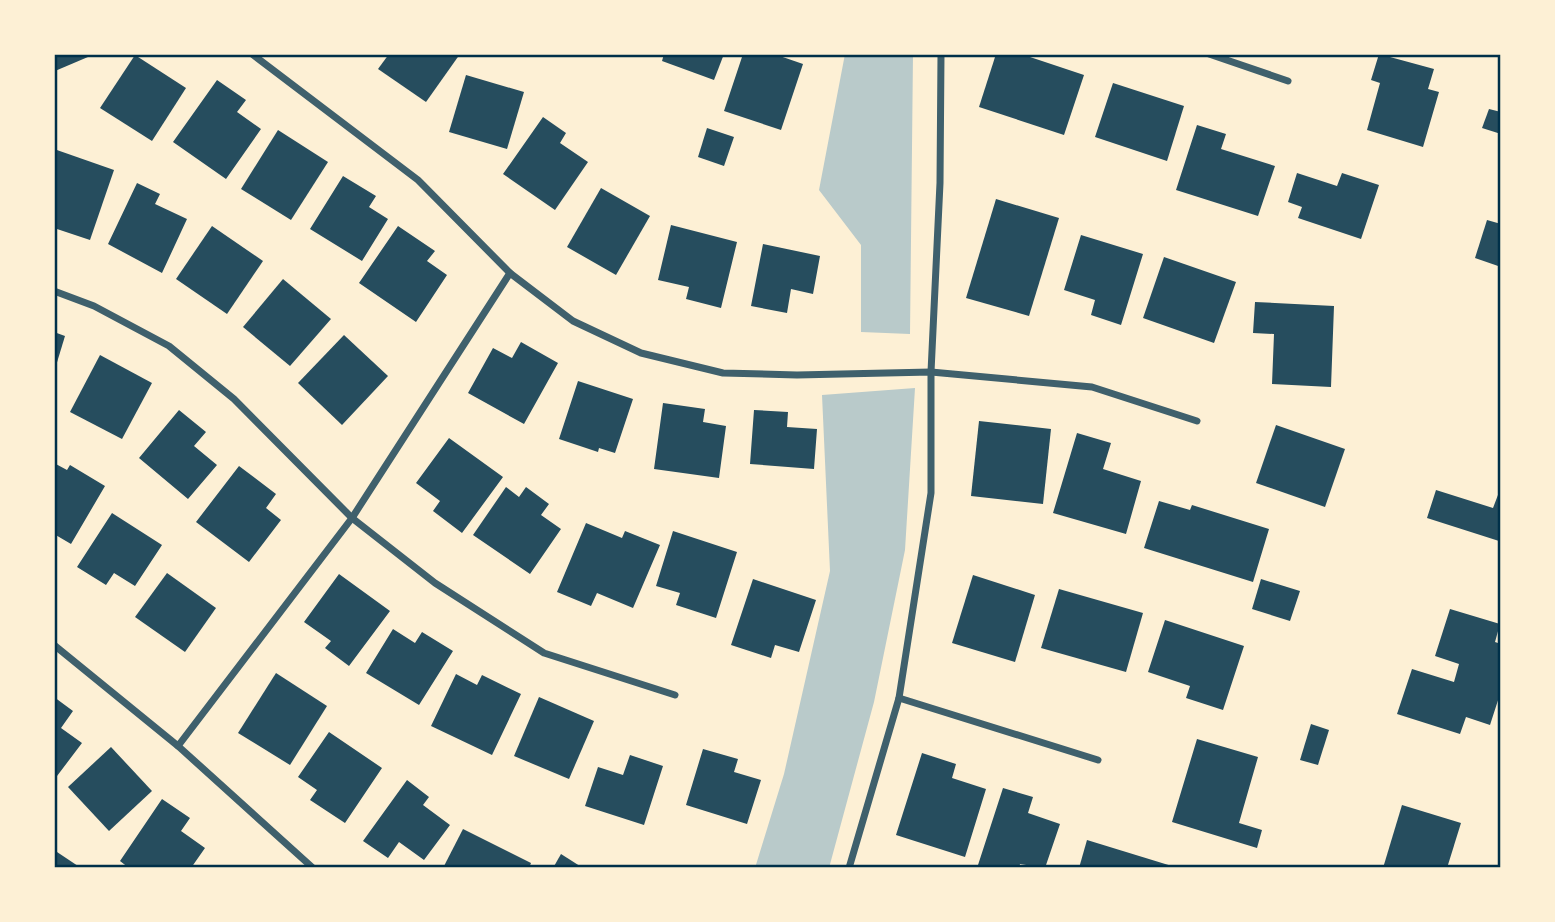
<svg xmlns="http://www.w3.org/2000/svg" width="1555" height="922" font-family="Ubuntu,sans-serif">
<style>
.green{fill:#b9caca}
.building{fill:#264d5e}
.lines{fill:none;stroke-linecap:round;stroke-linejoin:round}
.minor{stroke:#3f606c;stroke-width:7}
.neatline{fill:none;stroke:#003049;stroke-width:2.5}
</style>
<rect width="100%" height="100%" fill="#fdf0d5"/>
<g class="green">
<polygon points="845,54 913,54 910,334 861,332 861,245 819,190"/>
<polygon points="915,388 905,550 874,702 829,868 755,868 784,774 830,571 822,395"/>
</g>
<g class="building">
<polygon points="54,54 95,54 55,71"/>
<polygon points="389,54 460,54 426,102 378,69"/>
<polygon points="664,54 724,54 714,80 662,61"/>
<polygon points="743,54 774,54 803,64 781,130 724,111"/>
<polygon points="996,54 1021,54 1084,75 1064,135 979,107"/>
<polygon points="1379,54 1434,69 1428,89 1439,92 1423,147 1367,130 1380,83 1371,80"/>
<polygon points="135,55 186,88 152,141 100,108"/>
<polygon points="466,75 524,92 507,149 449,132"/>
<polygon points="217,80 246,100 237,112 261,129 226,179 173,142"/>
<polygon points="1113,83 1184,106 1167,161 1095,137"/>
<polygon points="1489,109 1501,112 1501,134 1482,128"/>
<polygon points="543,117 566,133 560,143 588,162 555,210 503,174"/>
<polygon points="1197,125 1226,134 1221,149 1275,166 1258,216 1176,190"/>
<polygon points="707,128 734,137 724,166 698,157"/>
<polygon points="278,130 328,162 291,220 241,189"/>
<polygon points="54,149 114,170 90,240 54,228"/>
<polygon points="1297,173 1337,186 1342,173 1379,185 1361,239 1298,218 1302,207 1288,202"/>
<polygon points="343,176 376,196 369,207 388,219 362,261 310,229"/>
<polygon points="137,183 160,194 155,204 187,219 162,273 108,244"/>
<polygon points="601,188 650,216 616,275 567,247"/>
<polygon points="996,199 1059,218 1029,316 966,298"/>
<polygon points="1487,220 1501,224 1501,267 1475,258"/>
<polygon points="671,225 737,242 721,308 686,299 689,287 658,280"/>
<polygon points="212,226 263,261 227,314 176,279"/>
<polygon points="398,226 435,251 427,261 447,275 416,322 359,283"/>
<polygon points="1081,235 1143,254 1121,325 1091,315 1095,300 1064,290"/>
<polygon points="763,244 820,256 813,294 791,289 787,313 751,306"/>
<polygon points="1164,257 1236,282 1214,343 1143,318"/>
<polygon points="283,279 331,319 290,366 243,327"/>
<polygon points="1255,302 1334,306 1331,387 1272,384 1274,334 1253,333"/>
<polygon points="54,332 65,336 55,369 54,369"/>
<polygon points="344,335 388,376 342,425 298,383"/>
<polygon points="521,342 558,363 524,424 468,393 493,348 512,358"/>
<polygon points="100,355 152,383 122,439 70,412"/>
<polygon points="578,381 633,399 615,453 599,448 598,452 559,439"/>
<polygon points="663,403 705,409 703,422 726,426 719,478 654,469"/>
<polygon points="179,410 206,432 194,446 217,465 188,499 139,458"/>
<polygon points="754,410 788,412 787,427 817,429 814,469 750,464"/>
<polygon points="979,421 1051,429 1043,504 971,496"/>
<polygon points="1276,425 1345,449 1325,507 1256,483"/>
<polygon points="1077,433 1111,443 1103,469 1141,481 1126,534 1053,513"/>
<polygon points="449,438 503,477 462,533 433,511 440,501 416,483"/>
<polygon points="54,463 67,470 70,465 105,486 71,544 54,534"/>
<polygon points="239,466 276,494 266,508 281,520 249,562 196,522"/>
<polygon points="506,487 519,497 526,487 549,504 541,515 561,529 530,574 473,535"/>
<polygon points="1501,487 1499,541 1427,518 1436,490 1493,508"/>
<polygon points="1159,501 1190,510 1192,505 1269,529 1253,582 1144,548"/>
<polygon points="112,513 162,545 135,586 114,573 106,585 77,567"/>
<polygon points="586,523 622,538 625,531 660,545 633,608 597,593 591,606 557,592"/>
<polygon points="673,531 737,552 716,618 676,605 680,593 656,586"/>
<polygon points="167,573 216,608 185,652 135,617"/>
<polygon points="339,574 390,611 349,666 325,648 331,641 304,622"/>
<polygon points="973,575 1035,595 1015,662 952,643"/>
<polygon points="753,579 816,600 799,652 775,645 771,658 731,645"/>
<polygon points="1261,579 1300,591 1290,621 1252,609"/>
<polygon points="1059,589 1143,613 1126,672 1041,648"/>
<polygon points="1450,609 1500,624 1495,642 1501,644 1501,691 1490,725 1466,717 1460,734 1397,714 1412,669 1454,682 1459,664 1435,656"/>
<polygon points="1165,620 1244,646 1223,710 1186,698 1190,686 1148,672"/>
<polygon points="393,629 415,643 422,632 453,651 419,705 366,673"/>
<polygon points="276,673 327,706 290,765 238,733"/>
<polygon points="456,674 477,685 482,675 521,694 492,755 431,726"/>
<polygon points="54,697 73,711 61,728 82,743 54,780"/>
<polygon points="539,697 594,721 569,779 514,756"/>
<polygon points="1311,724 1329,730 1318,765 1300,760"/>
<polygon points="329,732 382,768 345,823 310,800 317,790 298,777"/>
<polygon points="1197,739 1258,757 1239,823 1262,830 1257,848 1172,822"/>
<polygon points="111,747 152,791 109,831 68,787"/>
<polygon points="703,749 738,759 734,772 761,780 747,824 686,805"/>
<polygon points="922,753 956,764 952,778 986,789 965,857 896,835"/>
<polygon points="630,755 663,766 644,825 585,806 598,767 623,775"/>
<polygon points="407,780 429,797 423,805 450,825 424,860 399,842 388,858 363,841"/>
<polygon points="1003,788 1033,797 1028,813 1060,824 1045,868 1020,864 1019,868 988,868 978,865"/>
<polygon points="162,799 190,818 181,831 205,848 191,868 129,868 120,861"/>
<polygon points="1402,805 1461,823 1447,868 1383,868"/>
<polygon points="463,829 531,863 529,868 443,868"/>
<polygon points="1087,840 1175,867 1175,868 1079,868"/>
<polygon points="54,850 81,868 54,868"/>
<polygon points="561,854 583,868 553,868"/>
</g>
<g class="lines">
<g class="minor">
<polyline points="252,54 418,180 510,273 573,321 641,353 723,373 797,375 931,372 1092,387 1197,421"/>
<polyline points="1209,54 1288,81"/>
<polyline points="54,291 94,306 169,346 234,399 352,518 435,583 544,653 675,695"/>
<polyline points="54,645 178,746 313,868"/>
<polyline points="899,698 1098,760"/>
<polyline points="178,746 352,518 510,273"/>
<polyline points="849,868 899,698 931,493 931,372 940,183 941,54"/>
</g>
</g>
<rect width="1555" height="922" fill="none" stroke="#fdf0d5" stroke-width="112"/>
<rect x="56" y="56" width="1443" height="810" class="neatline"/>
</svg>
